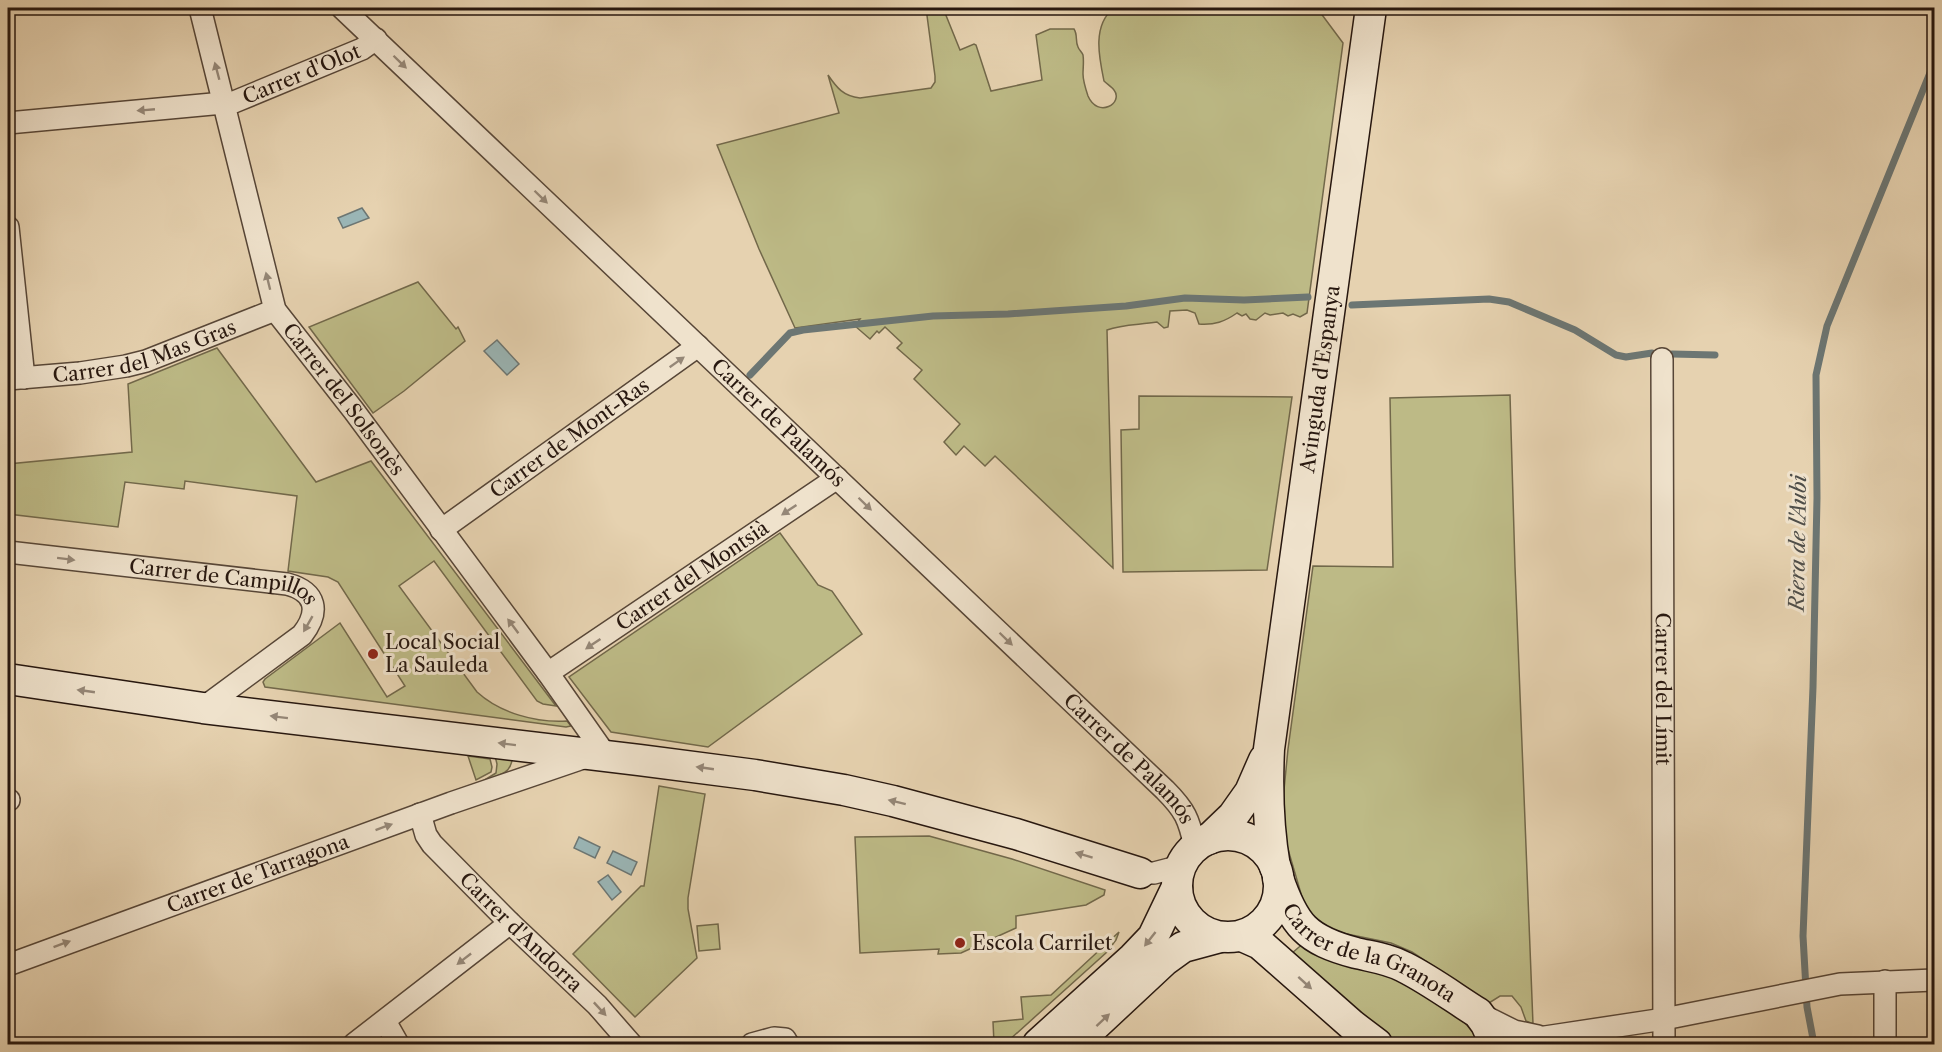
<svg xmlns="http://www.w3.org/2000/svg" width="1942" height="1052" font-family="'Libre Caslon Text',serif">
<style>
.green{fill:#bdba86;stroke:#72684a;stroke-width:1.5}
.water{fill:#9ab5b5;stroke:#6c7673;stroke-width:1.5}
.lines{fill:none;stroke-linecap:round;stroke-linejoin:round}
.stream{stroke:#6c7673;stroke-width:7}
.street-casing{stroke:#574637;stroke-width:24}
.secondary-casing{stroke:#27170f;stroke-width:33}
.street{stroke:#efe2cc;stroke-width:21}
.secondary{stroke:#efe2cc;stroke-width:30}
.oneway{fill:#958777}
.poi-dot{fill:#8f2418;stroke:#efe2cc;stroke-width:2}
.labels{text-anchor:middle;stroke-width:6;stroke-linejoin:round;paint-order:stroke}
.street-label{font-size:20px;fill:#27170f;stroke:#efe2cc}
.poi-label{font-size:20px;fill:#27170f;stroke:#efe2cc;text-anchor:start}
.water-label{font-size:21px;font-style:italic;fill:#4f4e49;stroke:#efe2cc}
</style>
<rect width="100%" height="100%" fill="#e6d2b0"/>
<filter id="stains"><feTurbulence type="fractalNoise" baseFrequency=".00333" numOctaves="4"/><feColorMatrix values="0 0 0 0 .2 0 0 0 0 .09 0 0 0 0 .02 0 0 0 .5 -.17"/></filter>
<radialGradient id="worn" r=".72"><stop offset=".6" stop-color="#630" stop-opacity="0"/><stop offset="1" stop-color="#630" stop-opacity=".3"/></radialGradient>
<g class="green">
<path d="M 926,8 L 943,8 L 960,50 L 974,44 L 976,45 L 991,91 L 1042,80 L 1036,35 L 1050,29 L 1074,29 C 1078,35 1075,41 1078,47 C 1079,50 1082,52 1083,55 C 1084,61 1083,68 1083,74 C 1083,81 1086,90 1088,96 C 1098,119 1124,103 1114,90 C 1112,87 1107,84 1104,81 C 1099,57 1092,25 1114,8 L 1317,8 L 1343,43 L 1307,313 L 1300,317 L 1293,314 L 1288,316 L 1283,313 L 1270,315 L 1265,313 L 1256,320 L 1250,319 L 1246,314 L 1242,316 L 1237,313 C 1224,322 1215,325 1199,324 L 1195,313 L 1187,310 L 1170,311 L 1168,327 L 1164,328 L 1157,322 C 1139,325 1123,324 1107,330 L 1113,568 L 995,456 L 985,466 L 964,446 L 956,455 L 944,442 L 960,424 L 914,379 L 922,370 L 897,348 L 902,343 L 885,327 L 879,333 L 877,331 L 870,339 L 855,326 L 860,319 L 795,328 L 759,249 L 717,145 L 839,113 L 828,75 C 837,88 843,96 860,98 L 931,88 L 935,82 L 935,76 Z"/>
<polygon points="418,282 456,329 458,327 465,341 404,391 373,413 309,327"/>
<path d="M 217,348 L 316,482 L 371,461 L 556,706 L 543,704 L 537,701 L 434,561 L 399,586 L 477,692 C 500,713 536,723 567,721 L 571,726 L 566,727 L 265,687 L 263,682 L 265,679 L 340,623 L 387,697 L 405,686 L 338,582 L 328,577 L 288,571 L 297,496 L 185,481 L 184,489 L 125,482 L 118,527 L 8,514 L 8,464 L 132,452 L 128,384 Z"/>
<polygon points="1510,395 1515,567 1533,1024 1526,1021 1521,1007 1512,996 1500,996 1489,1003 1482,1003 1453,979 1412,952 1391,943 1342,933 1327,927 1311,915 1304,904 1285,839 1282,810 1288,749 1313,566 1393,567 1390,398"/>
<polygon points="1139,396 1292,397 1267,570 1123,572 1121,430 1139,429"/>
<polygon points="780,533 818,585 832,591 862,634 708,747 611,732 569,677"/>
<polygon points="468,756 490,759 492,767 491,772 476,780"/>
<path d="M 495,756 L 512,760 C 510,775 496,776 483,781 L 496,773 L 497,764 Z"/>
<polygon points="659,786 705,794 688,898 688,909 697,958 635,1017 573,954 641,886 644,886"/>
<polygon points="929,836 1012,859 1105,890 1104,895 1086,905 1016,916 1016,928 961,953 938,954 939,949 860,953 855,837"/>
<polygon points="718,924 720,949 699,951 697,926"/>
<polygon points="1119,932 1116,940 1107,952 1007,1042 1004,1044 982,1044 994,1043 993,1022 1023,1019 1021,997 1051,995"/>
<polygon points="1306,941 1402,978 1464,1022 1473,1032 1479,1031 1485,1044 1398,1044 1356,1014 1291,954"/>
</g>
<g class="water">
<polygon points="362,208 369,218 343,228 338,218"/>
<polygon points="497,340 519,364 507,375 484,351"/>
<polygon points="579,837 600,847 595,858 574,848"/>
<polygon points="613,851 637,862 631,875 607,863"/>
<polygon points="608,875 621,892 612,900 598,882"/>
</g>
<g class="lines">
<g class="stream">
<polyline points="1352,305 1489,299 1509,302 1575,330 1616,355 1626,357 1652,353"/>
<polyline points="1672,354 1715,355"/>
<polyline points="750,375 790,333 803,330 933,316 1008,314 1126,306 1185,298 1244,300 1308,297"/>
<polyline points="1814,1044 1807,1007 1803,936 1813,687 1817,498 1816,375 1827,326 1934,63"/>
</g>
<defs>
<g id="street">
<path id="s1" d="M 200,8 L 275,310 L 354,411 L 548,673 L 607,757"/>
<path id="s2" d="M 342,8 L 1165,790 C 1185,810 1189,819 1195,847"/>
<path id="s3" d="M 8,123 L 234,102 L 362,49 L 376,39"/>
<polyline points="8,227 24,378"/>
<path id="s4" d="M 1662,359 L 1664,1044"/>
<path id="s5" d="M 8,379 L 80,373 L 126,366 L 146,361 L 275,310"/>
<path id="s6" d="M 441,530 L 698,346"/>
<path id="s7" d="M 8,552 L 287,584 C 317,592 320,612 302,635 L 203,708"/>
<path id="s8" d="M 548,673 L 837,478"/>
<polyline points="8,800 9,800"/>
<path id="s9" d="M 420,814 L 426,835 L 432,844 L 510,923 L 597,1005 L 631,1044"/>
<polyline points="1140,873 1154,873 1181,866"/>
<path id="s10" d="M 8,965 L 451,803 L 586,757"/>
<polyline points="1885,981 1885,1044"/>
<polyline points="1478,1013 1514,1031 1538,1036"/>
<polyline points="385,1021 398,1044"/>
<polyline points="354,1044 510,923"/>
<polyline points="752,1044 774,1038 785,1039 788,1044"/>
<polyline points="1513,1044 1545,1037 1664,1019 1840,984 1934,980"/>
</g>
<g id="secondary">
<polyline points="8,679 203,708 639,760 755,775 844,790 893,801 1016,834 1140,873"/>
<circle cx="1228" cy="886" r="51"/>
<polyline points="1209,839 1233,816 1250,792 1264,760"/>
<path id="s11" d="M 1275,867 C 1268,827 1267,790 1269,749 L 1371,8"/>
<path id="s12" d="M 1278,878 C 1294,925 1306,940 1356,953 C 1373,957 1389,959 1404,967 C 1430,980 1454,998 1478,1013 L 1486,1024 L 1495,1044"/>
<polyline points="1242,936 1260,944 1352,1025 1377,1044"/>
<polyline points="1038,1044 1133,958 1153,937 1177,887"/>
<polyline points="1075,1044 1165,960 1183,947 1220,937"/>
</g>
</defs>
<use href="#street" class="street-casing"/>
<use href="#secondary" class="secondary-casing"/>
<use href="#street" class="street"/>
<use href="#secondary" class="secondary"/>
</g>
<defs><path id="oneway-solid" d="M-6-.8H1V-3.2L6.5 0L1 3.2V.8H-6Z" transform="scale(1.5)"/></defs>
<g class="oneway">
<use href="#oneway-solid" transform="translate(400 62) rotate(44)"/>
<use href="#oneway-solid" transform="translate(217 71) rotate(-105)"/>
<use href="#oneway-solid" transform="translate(146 110) rotate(175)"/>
<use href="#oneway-solid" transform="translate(541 197) rotate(44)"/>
<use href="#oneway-solid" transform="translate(268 281) rotate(-104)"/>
<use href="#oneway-solid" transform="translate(677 362) rotate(-35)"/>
<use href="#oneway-solid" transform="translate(865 504) rotate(44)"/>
<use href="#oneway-solid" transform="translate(789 510) rotate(146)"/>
<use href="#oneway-solid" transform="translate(66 559) rotate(7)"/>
<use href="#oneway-solid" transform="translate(308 624) rotate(120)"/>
<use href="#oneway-solid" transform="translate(513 626) rotate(-127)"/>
<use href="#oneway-solid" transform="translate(1006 639) rotate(44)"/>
<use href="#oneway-solid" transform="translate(593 644) rotate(146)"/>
<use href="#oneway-solid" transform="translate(86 691) rotate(-172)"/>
<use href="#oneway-solid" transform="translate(279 717) rotate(-173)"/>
<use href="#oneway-solid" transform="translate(507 744) rotate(-173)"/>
<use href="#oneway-solid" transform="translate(705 768) rotate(-172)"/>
<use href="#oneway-solid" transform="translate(897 802) rotate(-166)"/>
<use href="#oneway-solid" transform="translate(384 827) rotate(-20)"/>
<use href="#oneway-solid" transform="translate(1084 855) rotate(-163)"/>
<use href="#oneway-solid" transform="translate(1150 939) rotate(128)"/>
<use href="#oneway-solid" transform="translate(62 944) rotate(-20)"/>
<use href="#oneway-solid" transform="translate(464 959) rotate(142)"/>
<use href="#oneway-solid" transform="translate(1305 983) rotate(42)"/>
<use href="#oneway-solid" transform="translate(600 1009) rotate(47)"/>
<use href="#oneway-solid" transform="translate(1103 1020) rotate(-43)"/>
</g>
<g class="poi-dot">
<circle cx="373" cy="654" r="6"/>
<circle cx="960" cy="943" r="6"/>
</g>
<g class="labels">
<g class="street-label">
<text dy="7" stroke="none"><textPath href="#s3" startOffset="300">Carrer d'Olot</textPath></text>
<text dy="7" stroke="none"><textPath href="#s5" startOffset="140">Carrer del Mas Gras</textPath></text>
<text dy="7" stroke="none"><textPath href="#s11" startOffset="492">Avinguda d'Espanya</textPath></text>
<text dy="7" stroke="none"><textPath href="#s1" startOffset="424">Carrer del Solsonès</textPath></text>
<text dy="7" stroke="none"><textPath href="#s2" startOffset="602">Carrer de Palamós</textPath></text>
<text dy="7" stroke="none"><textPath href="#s6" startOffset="158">Carrer de Mont-Ras</textPath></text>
<text dy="7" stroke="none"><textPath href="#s8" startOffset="174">Carrer del Montsià</textPath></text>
<text dy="7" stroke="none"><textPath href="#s7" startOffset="218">Carrer de Campillos</textPath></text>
<text dy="7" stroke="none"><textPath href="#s4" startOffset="330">Carrer del Límit</textPath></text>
<text dy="7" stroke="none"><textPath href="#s2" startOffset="1088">Carrer de Palamós</textPath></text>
<text dy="7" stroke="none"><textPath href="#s10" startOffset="266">Carrer de Tarragona</textPath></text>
<text dy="7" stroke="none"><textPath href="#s9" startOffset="158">Carrer d'Andorra</textPath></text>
<text dy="7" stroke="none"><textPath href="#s12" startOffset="126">Carrer de la Granota</textPath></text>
</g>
<g class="poi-label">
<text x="385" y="649">Local Social<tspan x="385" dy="23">La Sauleda</tspan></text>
<text x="972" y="950">Escola Carrilet</text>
</g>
<g class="water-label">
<text transform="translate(1798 543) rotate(-89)" y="7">Riera de l'Aubi</text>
</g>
</g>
<rect width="1942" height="1052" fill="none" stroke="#e6d2b0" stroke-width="30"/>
<rect x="9" y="9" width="1924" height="1034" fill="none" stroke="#27170f" stroke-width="3"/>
<rect x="15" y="15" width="1912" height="1022" fill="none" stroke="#27170f" stroke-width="1.5"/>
<rect width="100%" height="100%" filter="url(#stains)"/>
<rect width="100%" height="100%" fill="url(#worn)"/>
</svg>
